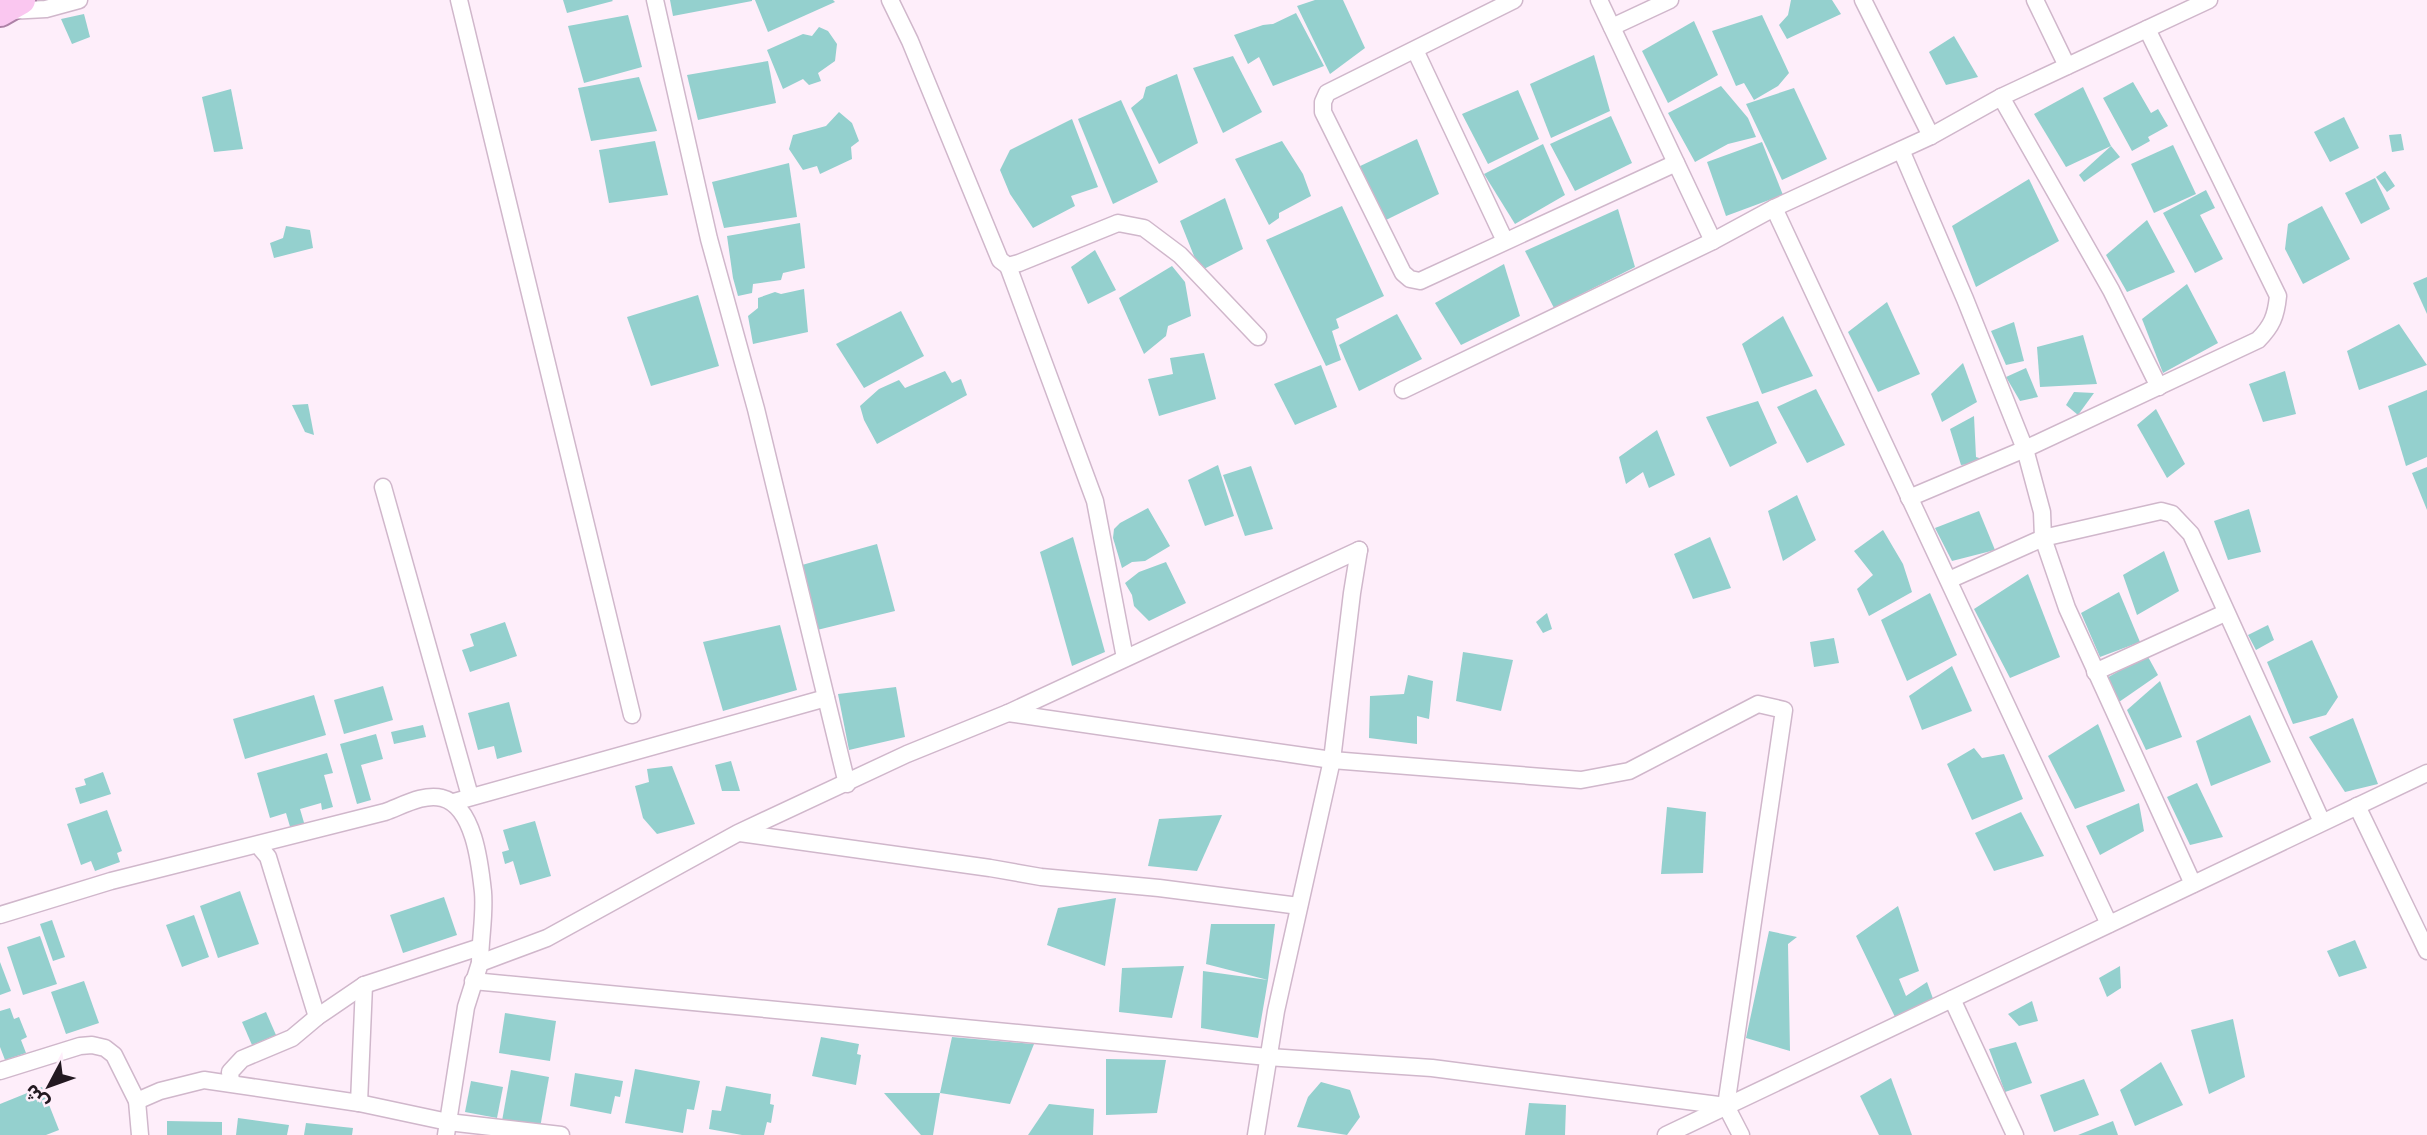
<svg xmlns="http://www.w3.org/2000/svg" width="2427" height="1135" font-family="'Roboto Condensed','Noto Sans Arabic',sans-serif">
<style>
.building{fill:#94d0ce}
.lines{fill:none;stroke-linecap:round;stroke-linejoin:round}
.minor-casing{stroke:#d0b7cb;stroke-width:19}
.trunk-casing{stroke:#ad81a6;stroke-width:32}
.minor{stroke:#fff;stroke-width:16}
.trunk{stroke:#fac7f0;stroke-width:28}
</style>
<rect width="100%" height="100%" fill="#feeefa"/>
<g class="building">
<polygon points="563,0 612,0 613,1 567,13"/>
<polygon points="670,0 752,0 752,1 673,16"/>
<polygon points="755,0 833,0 835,2 768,32"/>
<polygon points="1315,0 1343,0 1365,48 1330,74 1297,6"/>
<polygon points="1791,0 1832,0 1841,14 1787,39 1779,25 1788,15"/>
<polygon points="1296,13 1324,66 1273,86 1259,57 1248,64 1234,35 1263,25 1273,24"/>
<polygon points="84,14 90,37 72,44 61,19"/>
<polygon points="628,15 642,67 584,83 568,26"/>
<polygon points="1762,15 1789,73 1778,86 1754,100 1744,83 1736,86 1712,31"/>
<polygon points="1694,21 1718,75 1668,103 1642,51"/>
<polygon points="819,27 828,31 837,44 835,61 818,73 821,81 809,85 803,79 783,89 767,50 803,34 812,36"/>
<polygon points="1954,36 1978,77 1946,85 1929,52"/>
<polygon points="1594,55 1610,111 1551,138 1530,84"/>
<polygon points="1233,56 1262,112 1223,133 1193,68"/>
<polygon points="768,61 776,103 698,120 687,75"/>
<polygon points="1177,74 1198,143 1159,164 1131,108 1143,98 1146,87"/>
<polygon points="639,77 657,131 591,141 578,88"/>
<polygon points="2133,82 2151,113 2158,109 2168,126 2148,137 2150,141 2132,151 2103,98"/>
<polygon points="1721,86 1748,118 1756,137 1728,144 1695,162 1668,113"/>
<polygon points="2083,87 2111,146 2066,167 2034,114"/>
<polygon points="1794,88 1827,159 1782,180 1746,104"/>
<polygon points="231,89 243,149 214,152 202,97"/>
<polygon points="1518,90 1539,139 1488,164 1462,114"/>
<polygon points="1121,100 1158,182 1113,204 1078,119"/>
<polygon points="839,112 852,123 859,141 851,147 852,159 820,174 817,166 803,170 789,149 793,135 826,126"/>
<polygon points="1611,116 1632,163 1575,191 1550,144"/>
<polygon points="2344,117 2359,148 2330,162 2314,132"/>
<polygon points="1072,119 1098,187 1071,196 1075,206 1033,228 1010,194 1000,170 1010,150"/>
<polygon points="2401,134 2404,150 2392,152 2389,135"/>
<polygon points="1417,139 1439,194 1386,220 1356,168"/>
<polygon points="655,141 668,195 609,203 599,150"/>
<polygon points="1282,141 1303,174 1311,196 1279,213 1279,218 1269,225 1235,159"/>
<polygon points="1762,142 1783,195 1726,216 1707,162"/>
<polygon points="1543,144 1565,195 1515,224 1484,174"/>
<polygon points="2173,145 2196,194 2154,213 2131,164"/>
<polygon points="2111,146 2120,157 2084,182 2079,175"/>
<polygon points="789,163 797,217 724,228 712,182"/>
<polygon points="2385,171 2395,186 2387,192 2376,177"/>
<polygon points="2375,178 2390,209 2361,224 2345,193"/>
<polygon points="2029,179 2059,241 1976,287 1952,226"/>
<polygon points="2206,190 2215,208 2200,215 2223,259 2195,273 2163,213"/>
<polygon points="1225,198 1243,249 1200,271 1180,221"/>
<polygon points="1342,206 1384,296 1336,319 1339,328 1332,331 1341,360 1326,366 1266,240"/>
<polygon points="2322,206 2350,259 2303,284 2285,249 2288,224"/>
<polygon points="1618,209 1635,267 1554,308 1525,251"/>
<polygon points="2147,220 2175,272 2127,292 2106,255"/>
<polygon points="800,223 805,268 783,273 781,280 753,284 752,293 738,296 733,278 727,236"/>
<polygon points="286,226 310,230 313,248 274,258 270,243 283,238"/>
<polygon points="1095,250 1116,290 1088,304 1071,267"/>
<polygon points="1504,264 1520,316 1461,345 1435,303"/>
<polygon points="1172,266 1185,282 1191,316 1168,326 1166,336 1144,354 1119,298"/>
<polygon points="2427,277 2427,314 2413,283"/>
<polygon points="2187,284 2218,343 2163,373 2142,319"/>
<polygon points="804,289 808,332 753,344 748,316 758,308 758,298 775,292 781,294"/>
<polygon points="698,295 719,366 651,386 627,317"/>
<polygon points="1887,302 1920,374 1878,392 1848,332"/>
<polygon points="901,311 924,356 864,388 836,344"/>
<polygon points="1397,314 1422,359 1359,391 1339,345"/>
<polygon points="1783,316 1813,376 1762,394 1742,344"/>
<polygon points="2014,322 2024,361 2006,365 1991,331"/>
<polygon points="2399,324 2427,365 2359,390 2347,351"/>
<polygon points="2083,335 2097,384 2040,387 2037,347"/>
<polygon points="1204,353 1216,399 1159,416 1148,379 1173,374 1170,358"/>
<polygon points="1963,363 1977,402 1942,422 1931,394"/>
<polygon points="1321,365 1337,407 1295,425 1274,384"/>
<polygon points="2026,368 2038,397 2020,401 2006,377"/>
<polygon points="945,371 952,383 961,379 967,395 877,444 864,420 860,406 879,389 899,380 905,388"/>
<polygon points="2285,371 2296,414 2263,422 2249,384"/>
<polygon points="1816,389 1845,445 1807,463 1777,407"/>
<polygon points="2427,390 2427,457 2406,466 2388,406"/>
<polygon points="2074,392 2094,393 2078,415 2066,405"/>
<polygon points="1758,401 1777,443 1730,467 1706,417"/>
<polygon points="308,404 314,435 305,432 292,405"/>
<polygon points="2156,409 2185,464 2167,478 2137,425"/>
<polygon points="1974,416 1976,457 1992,462 1961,465 1950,429"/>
<polygon points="1657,430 1675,475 1649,488 1643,472 1626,484 1619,457"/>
<polygon points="1218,465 1234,516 1205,526 1188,480"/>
<polygon points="1251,466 1273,529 1245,536 1223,475"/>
<polygon points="2427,467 2427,510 2412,473"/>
<polygon points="1797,495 1816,540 1783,561 1768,511"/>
<polygon points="1148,508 1170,546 1145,561 1132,562 1122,568 1113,538 1114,529 1120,523"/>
<polygon points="2249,509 2261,552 2228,560 2214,521"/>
<polygon points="1979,511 1995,550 1952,561 1935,528"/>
<polygon points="1883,530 1903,564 1912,592 1869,616 1857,589 1873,575 1854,551"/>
<polygon points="1073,537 1105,652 1072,666 1040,552"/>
<polygon points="1710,537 1731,588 1693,599 1674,554"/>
<polygon points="877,544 895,611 817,630 802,565"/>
<polygon points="2164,551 2179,591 2137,615 2123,575"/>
<polygon points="1166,562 1186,603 1149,621 1134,606 1132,595 1125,583 1139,572"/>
<polygon points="2028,574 2060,657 2010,678 1974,609"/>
<polygon points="2119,592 2140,642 2100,657 2081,613"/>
<polygon points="1930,593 1957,655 1907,681 1881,620"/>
<polygon points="1547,613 1552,629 1543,633 1536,622"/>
<polygon points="505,622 517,656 470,672 462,650 474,646 470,634"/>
<polygon points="780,625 797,690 723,711 703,642"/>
<polygon points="2268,625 2274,640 2256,650 2248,635"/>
<polygon points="1834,638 1839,663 1814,667 1810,642"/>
<polygon points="2312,640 2338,697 2326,715 2293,724 2267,662"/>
<polygon points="1463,652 1513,660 1501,711 1456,701"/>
<polygon points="2147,655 2158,675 2119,702 2105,679"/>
<polygon points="1952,666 1972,711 1922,730 1909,696"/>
<polygon points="1408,675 1433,681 1429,719 1417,716 1417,744 1369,738 1370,696 1404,694"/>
<polygon points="2160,681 2182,737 2146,750 2127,710"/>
<polygon points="383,686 393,720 344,734 334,700"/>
<polygon points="896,687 905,737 849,750 838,694"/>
<polygon points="314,695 326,735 245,759 233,719"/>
<polygon points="509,702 522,752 497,759 494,746 478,750 468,713"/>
<polygon points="2250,715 2271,762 2211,786 2196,741"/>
<polygon points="2353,718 2378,784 2345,792 2309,737"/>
<polygon points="2098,724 2125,791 2075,809 2048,756"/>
<polygon points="423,725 426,737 394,744 391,732"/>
<polygon points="376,734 383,759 361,765 371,800 357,804 340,744"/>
<polygon points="1974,748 1982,758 2004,754 2023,799 1972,820 1947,764"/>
<polygon points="327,753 333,773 324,775 333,807 322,810 321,803 300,809 305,826 291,830 286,813 270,818 257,773"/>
<polygon points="731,761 740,791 722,791 715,765"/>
<polygon points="672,766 695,824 657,834 643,818 635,786 649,782 647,769"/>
<polygon points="103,772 111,794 80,804 75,788 86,785 84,779"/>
<polygon points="2197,783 2223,837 2190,845 2167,797"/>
<polygon points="2139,803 2144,831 2100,855 2086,826"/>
<polygon points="1667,807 1706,812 1703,873 1661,874"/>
<polygon points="107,810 122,851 117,853 120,862 95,871 91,861 81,865 67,824"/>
<polygon points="2021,812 2044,856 1994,871 1975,833"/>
<polygon points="1222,815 1197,871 1148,866 1159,819"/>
<polygon points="535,821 551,876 520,885 513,861 505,864 502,852 509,850 503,830"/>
<polygon points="240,891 259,944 218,958 200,906"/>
<polygon points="444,897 457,935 403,953 390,915"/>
<polygon points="1116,898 1105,966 1047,945 1058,908"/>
<polygon points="1898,906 1919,971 1899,979 1906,996 1927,982 1936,1007 1895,1017 1856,936"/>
<polygon points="194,915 209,957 182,967 166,925"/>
<polygon points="52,920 65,957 53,961 40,924"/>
<polygon points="1211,924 1275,924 1268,980 1258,1038 1201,1028 1203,971 1268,980 1206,964"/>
<polygon points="1769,931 1797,937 1788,944 1790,1051 1746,1038"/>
<polygon points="40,936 57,984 23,995 7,947"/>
<polygon points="2355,940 2367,968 2339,977 2327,951"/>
<polygon points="0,962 11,991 0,995"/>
<polygon points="1184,966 1172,1018 1119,1012 1122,968"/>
<polygon points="2120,966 2121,988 2107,997 2099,978"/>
<polygon points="84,981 99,1023 66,1034 51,992"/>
<polygon points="2032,1001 2038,1021 2019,1026 2008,1014"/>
<polygon points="10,1008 14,1019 19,1017 27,1037 21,1040 26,1053 5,1060 0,1047 0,1011"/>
<polygon points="266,1012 276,1035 252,1045 242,1022"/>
<polygon points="505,1013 556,1021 550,1061 499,1053"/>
<polygon points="2233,1019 2245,1077 2209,1094 2191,1030"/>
<polygon points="821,1037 859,1044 857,1054 861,1055 856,1085 812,1076"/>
<polygon points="952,1037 1034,1044 1010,1104 940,1093"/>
<polygon points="2016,1042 2032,1083 2005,1092 1989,1049"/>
<polygon points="1106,1059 1166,1060 1157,1113 1106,1115"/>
<polygon points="2161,1062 2183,1105 2135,1126 2120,1090"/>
<polygon points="635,1069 700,1081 694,1110 687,1109 683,1133 625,1123"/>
<polygon points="511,1070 549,1077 540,1128 502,1121"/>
<polygon points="575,1073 623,1081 620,1097 615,1096 611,1114 570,1106"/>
<polygon points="1891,1078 1912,1135 1879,1135 1860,1096"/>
<polygon points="2084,1079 2099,1115 2054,1132 2040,1095"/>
<polygon points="471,1081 503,1087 497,1118 465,1112"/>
<polygon points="1321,1082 1350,1090 1360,1117 1347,1135 1297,1127 1308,1097"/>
<polygon points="726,1086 771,1094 770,1104 774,1105 771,1123 767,1122 764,1135 742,1135 709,1129 712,1110 721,1111"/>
<polygon points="42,1087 59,1130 46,1135 0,1135 0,1104"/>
<polygon points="884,1093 940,1093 933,1135 921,1135"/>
<polygon points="1529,1103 1566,1105 1565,1135 1525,1135"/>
<polygon points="1049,1104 1094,1109 1093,1135 1028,1135"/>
<polygon points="238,1118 289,1125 287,1135 236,1135"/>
<polygon points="167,1121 222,1122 222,1135 167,1135"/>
<polygon points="2113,1121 2118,1135 2078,1135"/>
<polygon points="306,1123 353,1128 352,1135 304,1135"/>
</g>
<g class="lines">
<defs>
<g id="minor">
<polyline points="459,0 632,715"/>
<polyline points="655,0 709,239 756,409 847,784"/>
<polyline points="890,0 910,41 1000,260 1008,266 1019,263 1118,223 1144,228 1180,255 1258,337"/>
<polyline points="1514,0 1327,93 1323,102 1323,112 1403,273 1410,279 1420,281 1676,163"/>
<polyline points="1599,0 1713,241"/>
<polyline points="1863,0 1931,136"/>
<polyline points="2035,0 2067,66"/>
<polyline points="9,11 46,9 79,0"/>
<polyline points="1612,27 1670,0"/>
<polyline points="1415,50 1505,241"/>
<polyline points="2001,97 2111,290 2159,387"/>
<polyline points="1901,150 1965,299 2025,449 2042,512 2043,538 2067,608 2193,884"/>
<polyline points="1774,208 2109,924"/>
<polyline points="1008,266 1095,501 1125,658"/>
<polyline points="1403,390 1713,241 1774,208 1931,136 2001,97 2209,0"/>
<polyline points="383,487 470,796"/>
<path d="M 1909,498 L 2025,449 L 2258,340 C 2272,326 2276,316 2278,296 L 2147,29"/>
<polyline points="1949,580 2043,538 2161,511 2172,514 2191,534 2322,822"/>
<polyline points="2095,672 2225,613"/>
<polyline points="1008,713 1332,760 1581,780 1629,771 1758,704 1784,710 1726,1106 1741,1135"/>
<polyline points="454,802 826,698"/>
<polyline points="2357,806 2427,951"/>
<polyline points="740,833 990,868 1041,877 1159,888 1299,906"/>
<polyline points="258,845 268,857 317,1017"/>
<path d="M 0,915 L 111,881 L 385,812 C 402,806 424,793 442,798 C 474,806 480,864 483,892 C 485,915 480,940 480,963"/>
<polyline points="473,981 1268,1057 1432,1068 1726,1106"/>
<polyline points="1952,999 2015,1135"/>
<polyline points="0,1071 80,1046 92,1045 105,1048 114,1055 137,1101 140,1135"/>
<polyline points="231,1082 230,1072 242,1059 292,1038 317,1017 364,985 480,947"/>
<polyline points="137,1101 160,1091 204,1080 359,1103 448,1122 561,1135"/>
<polyline points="359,1103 364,985"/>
<polyline points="446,1135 466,1007 480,963 547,938 738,833 907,754 1008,713 1359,550"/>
<polyline points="1256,1135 1276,1011 1332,760 1352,593 1359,550"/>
<polyline points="1666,1135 2427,773"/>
</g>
<polyline id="trunk" points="0,12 21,0"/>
</defs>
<use href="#minor" class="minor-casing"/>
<use href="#trunk" class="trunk-casing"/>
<use href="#minor" class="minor"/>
<use href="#trunk" class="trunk"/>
</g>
<g transform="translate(49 1086) rotate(229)" stroke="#feeefa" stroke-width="5" paint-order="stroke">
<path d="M0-5L12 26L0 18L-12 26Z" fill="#231921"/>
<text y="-10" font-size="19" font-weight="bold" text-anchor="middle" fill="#231921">ش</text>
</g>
</svg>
